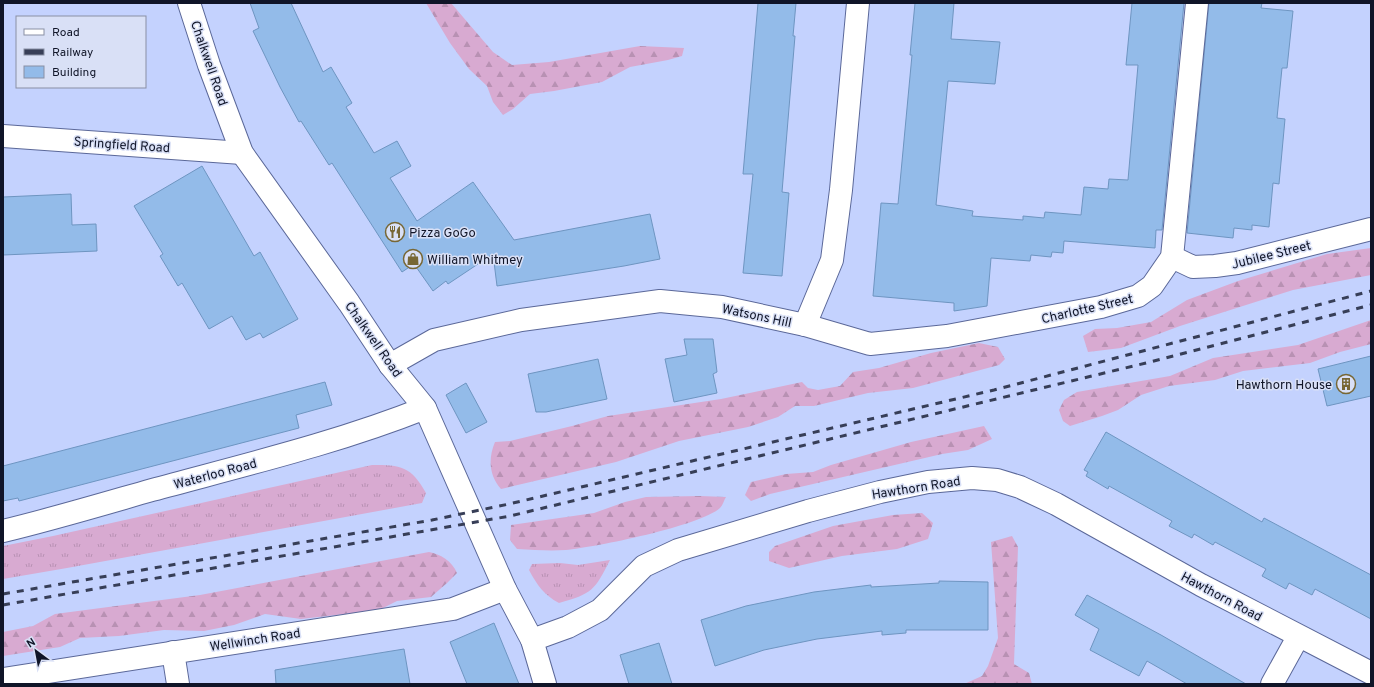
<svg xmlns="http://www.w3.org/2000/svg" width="1374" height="687" font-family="Overpass,sans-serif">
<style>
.grass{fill:url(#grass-tufts)}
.forest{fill:url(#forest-firs)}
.building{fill:#93bbe9;stroke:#6e95c1}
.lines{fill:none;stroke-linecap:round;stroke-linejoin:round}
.minor-casing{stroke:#5b6899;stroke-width:24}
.minor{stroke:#fff;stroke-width:22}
.rail{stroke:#373e57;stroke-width:3;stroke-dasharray:7 7;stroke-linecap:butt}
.labels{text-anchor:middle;stroke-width:3;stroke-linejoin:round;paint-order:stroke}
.street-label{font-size:13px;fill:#101528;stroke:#d9e0f6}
.poi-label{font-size:13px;fill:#101528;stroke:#d9e0f6;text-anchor:start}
</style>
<defs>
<pattern id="grass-tufts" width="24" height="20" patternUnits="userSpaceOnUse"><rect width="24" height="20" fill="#d8aad1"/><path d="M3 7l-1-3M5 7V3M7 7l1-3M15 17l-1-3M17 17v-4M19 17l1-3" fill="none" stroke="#b891b3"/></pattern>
<pattern id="forest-firs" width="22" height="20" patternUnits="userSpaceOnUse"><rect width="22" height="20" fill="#d8aad1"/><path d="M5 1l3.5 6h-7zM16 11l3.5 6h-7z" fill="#b891b3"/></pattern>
</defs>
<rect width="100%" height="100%" fill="#c4d2fe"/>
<g class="grass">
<path d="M 372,465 C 401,465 411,466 426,493 L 422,503 L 67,568 L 3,579 L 3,546 L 53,536 Z"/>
<path d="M 610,560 C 595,590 592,594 559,603 C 544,595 537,585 529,570 L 532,564 L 560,563 L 578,565 Z"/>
</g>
<g class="forest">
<polygon points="426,3 451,3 493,52 512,65 549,62 640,46 684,48 682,56 668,60 630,67 602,82 554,91 530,94 513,109 503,115 493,102 487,86 469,69 450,43"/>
<polygon points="1371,248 1371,275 1293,290 1180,326 1121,348 1088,352 1083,336 1095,329 1117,328 1151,322 1187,300 1238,281 1327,254"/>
<polygon points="1371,320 1371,344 1340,352 1310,363 1243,371 1215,380 1169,386 1141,395 1118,410 1102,416 1070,426 1063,421 1059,410 1064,400 1077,392 1170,376 1213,358 1298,345"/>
<path d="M 979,343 L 998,347 L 1005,359 L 999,365 L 913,388 L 868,393 L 814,406 L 795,406 L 778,417 L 748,427 L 679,441 L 616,462 L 501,489 C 489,476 488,458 495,442 L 510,441 L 572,426 L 608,416 L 721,399 L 802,382 L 808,388 L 818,390 L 840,386 L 853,372 L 879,368 L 931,353 Z"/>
<polygon points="984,426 992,439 968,450 942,454 770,494 751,501 745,495 751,482 786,474 813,472 831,465 911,442"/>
<path d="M 700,496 L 726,497 C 724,500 723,505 720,508 C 700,526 596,547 566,550 C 550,551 534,550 517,549 L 510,540 L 511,525 L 594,513 L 625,502 L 646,497 Z"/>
<polygon points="922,513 933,523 928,539 897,549 842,556 789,568 769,561 769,552 775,546 833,526 893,515"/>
<polygon points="1012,536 1018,547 1014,664 1029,673 1032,684 964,684 982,676 988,666 998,638 991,542"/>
<path d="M 429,552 C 440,554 452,561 457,573 L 447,583 L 431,597 L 397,601 L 379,610 L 301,619 L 265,614 L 234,625 L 204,631 L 164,630 L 119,636 L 80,638 L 60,647 L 3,656 L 3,632 L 33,626 L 55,614 L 200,595 Z"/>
</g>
<g class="building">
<polygon points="250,3 291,3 323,72 331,67 352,103 346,107 374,153 397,141 411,166 390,178 417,221 473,182 514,240 650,214 660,259 624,266 497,286 493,254 448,284 446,281 433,291 414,264 402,272 332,163 329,165 301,121 299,122 280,87 253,31 259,28"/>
<polygon points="758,3 796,3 793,36 795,36 782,192 789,193 782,276 743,273 753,174 743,174"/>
<polygon points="915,3 954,3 951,39 1000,42 995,84 948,81 936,205 973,211 972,216 1023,220 1023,216 1044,218 1045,212 1081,215 1084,187 1108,189 1109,179 1128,180 1138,65 1126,65 1132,3 1184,3 1162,230 1156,230 1155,248 1064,241 1063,253 1052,252 1051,257 1031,255 1030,261 991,258 987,306 954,311 954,303 873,296 881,203 898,204 912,55 910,55"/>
<polygon points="1209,3 1262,3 1261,8 1293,11 1287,68 1282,68 1277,118 1285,119 1279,184 1273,183 1269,227 1252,225 1252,230 1234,228 1233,238 1187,233"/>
<polygon points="202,166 254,256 260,252 298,319 263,338 260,333 246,340 232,316 209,329 182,283 178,286 160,256 163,254 134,206"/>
<polygon points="71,194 72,225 96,224 97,251 3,255 3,197"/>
<polygon points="684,339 713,339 717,372 713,374 717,393 674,402 665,359 687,355"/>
<polygon points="1371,356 1371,396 1327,406 1318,369"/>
<polygon points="598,359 607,399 546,412 536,412 528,374"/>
<polygon points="325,382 332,405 296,415 299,428 19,501 18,498 3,501 3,466"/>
<polygon points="466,383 487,422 466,433 446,395"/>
<polygon points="1106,432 1262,522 1264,518 1371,575 1371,619 1315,589 1312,595 1289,583 1286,589 1262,576 1266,569 1215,542 1213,545 1194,534 1192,538 1169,526 1172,521 1109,486 1108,489 1086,476 1088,472 1084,470"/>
<polygon points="939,581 988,582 988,630 906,630 906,633 882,635 882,631 817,639 764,650 715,666 701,620 746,606 814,592 871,585 871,587 939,583"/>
<polygon points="1087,595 1161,635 1246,684 1187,684 1147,661 1139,676 1090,650 1099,629 1075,615"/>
<polygon points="494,623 519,684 467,684 450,642"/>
<polygon points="659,643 672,684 629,684 620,655"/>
<polygon points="404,649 410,684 276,684 275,670"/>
</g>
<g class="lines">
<defs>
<g id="minor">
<polyline points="189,3 209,65 242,153 349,303 390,365 425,408 505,589 532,640 545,684"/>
<polyline points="3,136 242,153"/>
<polyline points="1172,257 1193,267 1215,266 1237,263 1371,229"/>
<polyline points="805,325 832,260 841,190 858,3"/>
<polyline points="390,365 434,340 521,320 660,301 722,307 805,325 870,344 947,336 1101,307 1138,296 1152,286 1172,257 1197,3"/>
<path d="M 3,531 C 53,519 103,504 152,490 C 244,465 337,443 425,408"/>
<polyline points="532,640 568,627 600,610 644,566 678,550 808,511 880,492 928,482 972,478 997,480 1020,487 1056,504 1201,585 1371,673"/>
<polyline points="173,652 178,684"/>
<polyline points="3,679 453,609 505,589"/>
<polyline points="1272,684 1298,637"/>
</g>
</defs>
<use href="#minor" class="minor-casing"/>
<use href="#minor" class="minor"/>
<g class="rail">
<polyline points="3,594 432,520 509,504 994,390 1371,291"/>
<polyline points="3,605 510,516 1146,363 1371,305"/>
</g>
</g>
<defs>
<symbol id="restaurant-ring" viewBox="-11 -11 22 22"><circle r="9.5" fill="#d9e0f6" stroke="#776735" stroke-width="1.5"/><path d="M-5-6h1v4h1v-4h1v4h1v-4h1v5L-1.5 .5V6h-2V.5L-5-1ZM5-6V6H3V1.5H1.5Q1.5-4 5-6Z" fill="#776735"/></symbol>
<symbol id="shop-ring" viewBox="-11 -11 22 22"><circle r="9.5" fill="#d9e0f6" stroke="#776735" stroke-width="1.5"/><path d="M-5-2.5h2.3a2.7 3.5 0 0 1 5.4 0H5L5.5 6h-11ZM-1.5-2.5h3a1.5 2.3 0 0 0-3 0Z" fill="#776735"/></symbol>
<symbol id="building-ring" viewBox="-11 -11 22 22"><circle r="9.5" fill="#d9e0f6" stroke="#776735" stroke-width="1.5"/><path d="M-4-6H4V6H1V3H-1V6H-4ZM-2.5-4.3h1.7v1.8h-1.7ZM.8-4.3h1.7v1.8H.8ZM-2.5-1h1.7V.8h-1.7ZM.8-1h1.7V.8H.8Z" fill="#776735"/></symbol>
</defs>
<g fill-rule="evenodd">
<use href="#restaurant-ring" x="384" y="221" width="22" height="22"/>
<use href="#shop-ring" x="402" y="248" width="22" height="22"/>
<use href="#building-ring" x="1335" y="373" width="22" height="22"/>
</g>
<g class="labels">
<g class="street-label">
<text transform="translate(210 63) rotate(71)" y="5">Chalkwell Road</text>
<text transform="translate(122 144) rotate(4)" y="5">Springfield Road</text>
<text transform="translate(1271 254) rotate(-14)" y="5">Jubilee Street</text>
<text transform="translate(1087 308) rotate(-13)" y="5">Charlotte Street</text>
<text transform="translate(757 315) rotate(12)" y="5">Watsons Hill</text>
<text transform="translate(374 339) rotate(55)" y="5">Chalkwell Road</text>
<text transform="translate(215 473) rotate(-15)" y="5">Waterloo Road</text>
<text transform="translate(916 487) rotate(-9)" y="5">Hawthorn Road</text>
<text transform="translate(1222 596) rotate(28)" y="5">Hawthorn Road</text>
<text transform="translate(255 639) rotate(-9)" y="5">Wellwinch Road</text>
</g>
<g class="poi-label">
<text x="409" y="237">Pizza GoGo</text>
<text x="427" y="264">William Whitmey</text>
<text x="1332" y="389" text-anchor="end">Hawthorn House</text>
</g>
</g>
<rect width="1374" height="687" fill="none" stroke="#101528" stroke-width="8"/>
<rect x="16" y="16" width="130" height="72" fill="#d9e0f6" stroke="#898fa4"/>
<rect x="24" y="29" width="20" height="6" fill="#ffffff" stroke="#898fa4"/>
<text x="52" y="36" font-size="12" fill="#101528">Road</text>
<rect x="24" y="49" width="20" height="6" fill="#373e57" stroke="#898fa4"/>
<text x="52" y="56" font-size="12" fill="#101528">Railway</text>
<rect x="24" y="66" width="20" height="12" fill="#93bbe9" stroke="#898fa4"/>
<text x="52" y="76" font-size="12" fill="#101528">Building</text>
<g transform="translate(36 651) rotate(328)" stroke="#d9e0f6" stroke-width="3" paint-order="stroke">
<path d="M0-3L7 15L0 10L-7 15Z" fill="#101528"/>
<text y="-6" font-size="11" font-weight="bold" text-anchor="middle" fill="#101528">N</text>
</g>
</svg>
